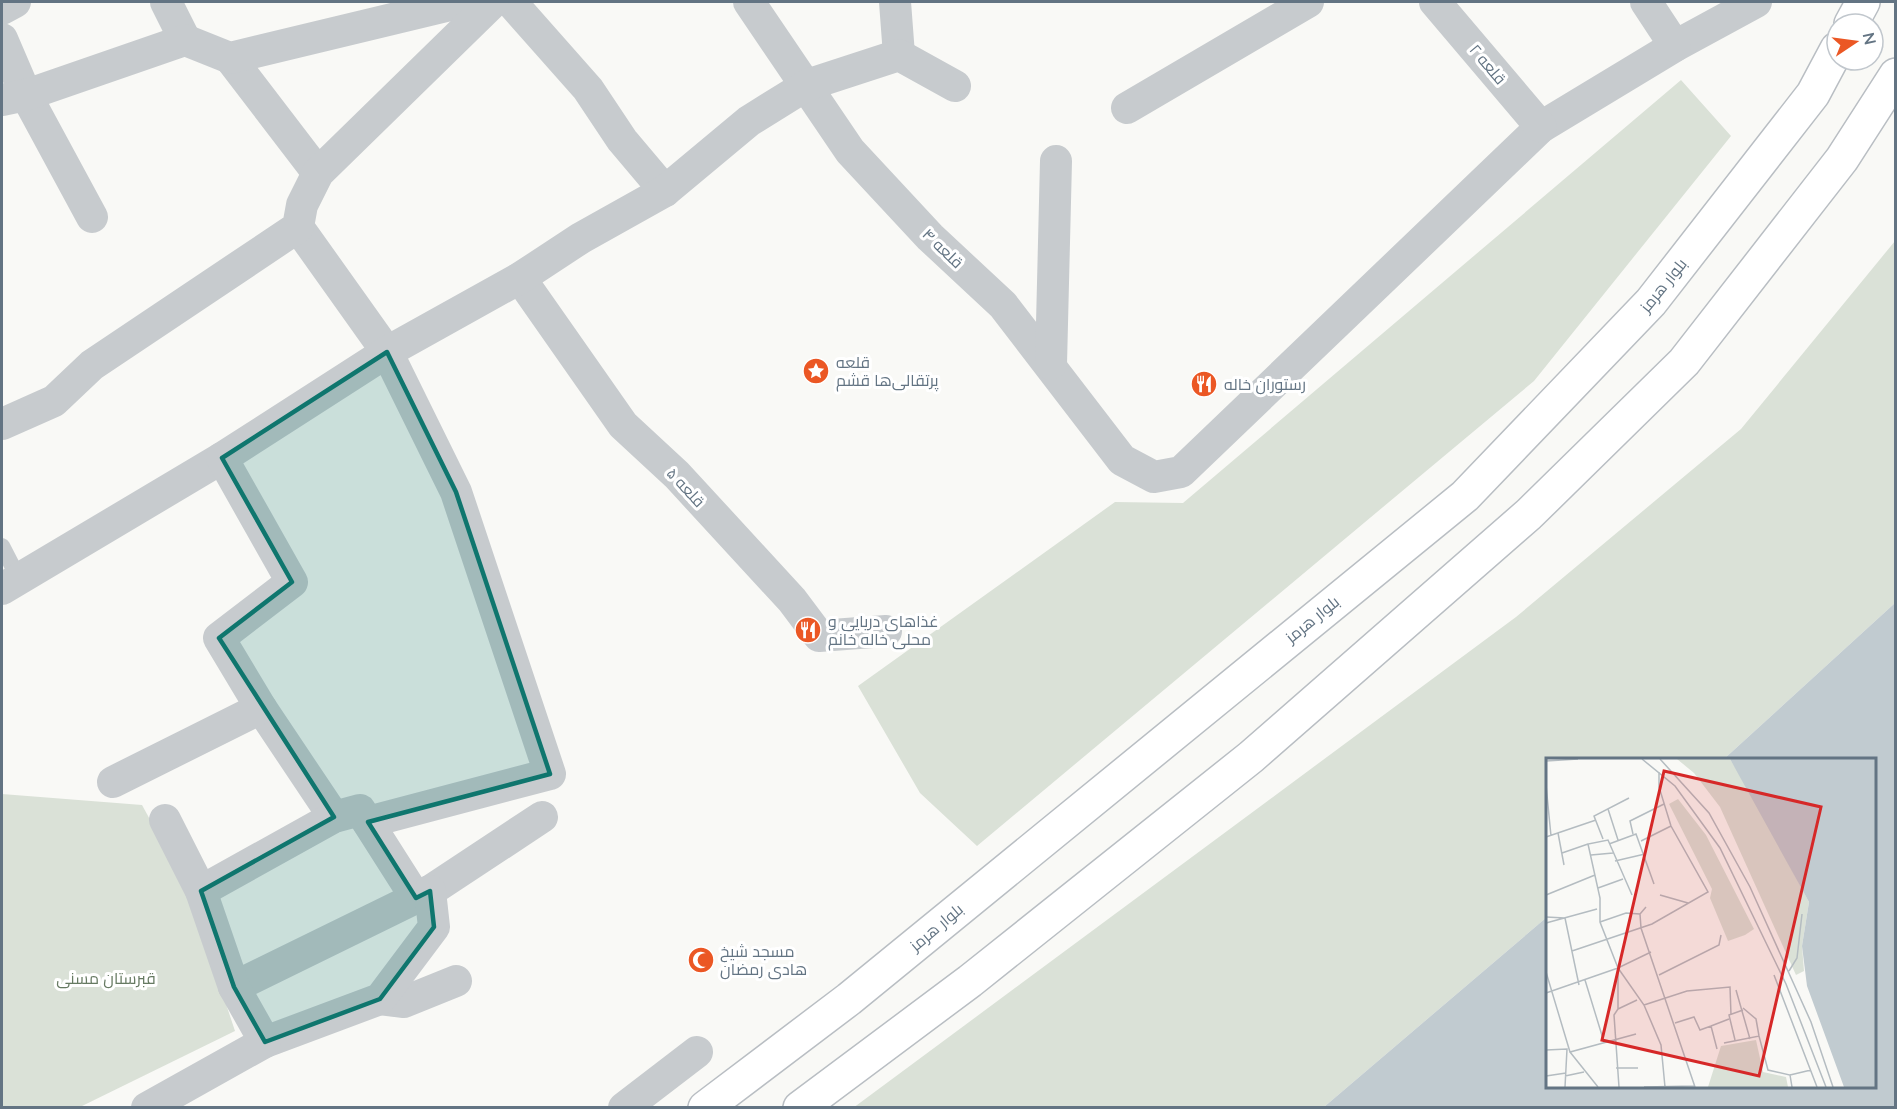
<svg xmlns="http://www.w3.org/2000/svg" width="1897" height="1109" font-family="Mulish,Cairo,sans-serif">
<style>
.green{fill:#dae1d7}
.water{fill:#c1cbd0}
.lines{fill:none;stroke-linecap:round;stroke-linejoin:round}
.secondary-casing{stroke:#b9bec3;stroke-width:36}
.lane{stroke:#c7cbce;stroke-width:16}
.street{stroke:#c7cbce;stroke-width:32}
.secondary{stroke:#fff;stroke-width:33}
.marked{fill:#0f766e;fill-opacity:0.2;stroke:#0f766e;stroke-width:4.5;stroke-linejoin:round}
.labels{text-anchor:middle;stroke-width:6;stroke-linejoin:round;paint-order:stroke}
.street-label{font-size:16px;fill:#637483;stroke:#fff}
.poi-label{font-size:16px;fill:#637483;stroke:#fff;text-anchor:start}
.park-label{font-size:16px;fill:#667a62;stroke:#fff}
.inset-road{fill:none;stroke:#b4bcc1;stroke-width:1.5}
.view{fill:#d62828;fill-opacity:0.15;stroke:#d62828;stroke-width:3}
.inset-edge{fill:none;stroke:#637483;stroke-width:3}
</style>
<rect width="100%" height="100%" fill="#f9f9f6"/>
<g class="green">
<polygon points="1681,80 1731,136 1534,381 977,846 920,793 858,686 1115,502 1183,503"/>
<polygon points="1895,241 1895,603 1724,759 1548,760 1547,917 1324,1107 853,1108 1516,617 1741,429"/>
<polygon points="2,794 142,805 187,887 235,1031 80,1107 2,1107"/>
</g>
<polygon class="water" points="1895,603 1895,1107 1324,1107 1547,917 1548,1086 1874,1086 1874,760 1724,759"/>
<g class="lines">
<defs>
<g id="secondary">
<polyline points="1851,24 1863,2"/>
<polyline points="705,1108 849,999 1465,496 1651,302 1813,94 1837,49"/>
<polyline points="800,1108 970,981 1251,757 1529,514 1684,362 1842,159 1896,75"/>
</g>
</defs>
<use href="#secondary" class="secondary-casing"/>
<polyline class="lane" points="2,546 19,579"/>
<g class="street">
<polyline points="166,2 185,40"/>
<polyline points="511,2 588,89 622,140 665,191"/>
<polyline points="749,2 850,151 930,237 1003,305 1122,460 1154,477 1181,472 1541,127 1675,46 1756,2"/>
<polyline points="895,2 899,55"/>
<polyline points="1435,2 1541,127"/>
<polyline points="1646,2 1675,46"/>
<polyline points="2,9 15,2"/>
<polyline points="2,39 26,95 92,217"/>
<polyline points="230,58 318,173"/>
<polyline points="2,100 26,95 185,40 230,58 463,2"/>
<polyline points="1127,108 1308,2"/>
<polyline points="298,227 387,352 456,492 550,774 368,822"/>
<polyline points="520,278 623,425 677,475 792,600 819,636 886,631"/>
<polyline points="1051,364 1056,161"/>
<polyline points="2,424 54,401 92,365 298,227 302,205 318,173 493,2"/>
<polyline points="2,589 222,458 387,352 520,278 581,238 665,191 749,121 807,85 899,55 955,86"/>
<polyline points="261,708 334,817"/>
<polyline points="113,782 261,708 219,638 292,582 222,458"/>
<polyline points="201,891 334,817 360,810 416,898"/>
<polyline points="234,987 430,891 542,817"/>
<polyline points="380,999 404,1002 456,981"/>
<polyline points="265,1042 380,999 434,927 430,891"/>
<polyline points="147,1108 265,1042 234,987 201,891 165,820"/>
<polyline points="624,1108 697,1052"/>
</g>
<use href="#secondary" class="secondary"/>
</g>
<path class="marked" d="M 387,352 L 456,492 L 550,774 L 368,822 L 416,898 L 430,891 L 434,927 L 380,999 L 265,1042 L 234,987 L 201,891 L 334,817 L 219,638 L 292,582 L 222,458 Z"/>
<defs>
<symbol id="sight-disc" viewBox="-11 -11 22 22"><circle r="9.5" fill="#eb5724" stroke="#fff"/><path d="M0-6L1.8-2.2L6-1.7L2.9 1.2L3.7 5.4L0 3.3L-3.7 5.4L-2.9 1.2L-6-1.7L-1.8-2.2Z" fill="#fff"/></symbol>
<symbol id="restaurant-disc" viewBox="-11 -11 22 22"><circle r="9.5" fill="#eb5724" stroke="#fff"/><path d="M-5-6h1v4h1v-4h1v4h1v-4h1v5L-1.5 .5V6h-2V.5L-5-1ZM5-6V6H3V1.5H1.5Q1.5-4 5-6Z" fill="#fff"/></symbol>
<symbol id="mosque-disc" viewBox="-11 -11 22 22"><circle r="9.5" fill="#eb5724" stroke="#fff"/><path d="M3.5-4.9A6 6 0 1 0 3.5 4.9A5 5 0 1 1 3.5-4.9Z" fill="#fff"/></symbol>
</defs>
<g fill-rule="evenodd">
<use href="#sight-disc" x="801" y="356" width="30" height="30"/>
<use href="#restaurant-disc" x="1189" y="369" width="30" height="30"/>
<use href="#restaurant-disc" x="793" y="615" width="30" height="30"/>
<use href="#mosque-disc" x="686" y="945" width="30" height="30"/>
</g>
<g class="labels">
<g class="street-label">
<text transform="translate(1488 64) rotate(50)" y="6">قلعه ۲</text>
<text transform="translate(943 248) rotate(44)" y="6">قلعه ۴</text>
<text transform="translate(1663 285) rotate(-51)" y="6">بلوار هرمز</text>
<text transform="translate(686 487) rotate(47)" y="6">قلعه ۵</text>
<text transform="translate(1312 619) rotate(-39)" y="6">بلوار هرمز</text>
<text transform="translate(936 927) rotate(-40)" y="6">بلوار هرمز</text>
</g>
<g class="poi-label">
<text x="836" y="368">قلعه<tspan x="836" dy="18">پرتقالی‌ها قشم</tspan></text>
<text x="1224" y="390">رستوران خاله</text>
<text x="828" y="627">غذاهای دریایی و<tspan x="828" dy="18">محلی خاله‌ خانم</tspan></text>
<text x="720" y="957">مسجد شیخ<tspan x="720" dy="18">هادی رمضان</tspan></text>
</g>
<g class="park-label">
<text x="106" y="984">قبرستان مسنی</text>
</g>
</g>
<g transform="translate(1546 758)">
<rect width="330" height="330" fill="#f9f9f6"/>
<path d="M 131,1 L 184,1 L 199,25 L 263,144 L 256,188 L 258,213 L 250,217 L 174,49 L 148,15 ZM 132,41 L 160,77 L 208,171 L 199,177 L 182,183 L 164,140 L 166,131 L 123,46 ZM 210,282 L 217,314 L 240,319 L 242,329 L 162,329 L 175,288 Z" fill="#dae1d7"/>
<path d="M 184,1 L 330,1 L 330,329 L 298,329 L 261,228 L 256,188 L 263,144 Z" fill="#c1cbd0"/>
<path class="inset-road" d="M 96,1 L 129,28 L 174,90 L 240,226 L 280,329M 114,1 L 163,55 L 204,129 L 265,264 L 287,329M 0,3 L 32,1M 0,27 L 5,78M 62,51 L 72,82M 12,75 L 18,107M 87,76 L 84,63 L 118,46M 0,79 L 50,62M 57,81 L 48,58 L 83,40M 95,83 L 125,68M 63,86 L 90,76 L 108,126M 16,95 L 42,86M 45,97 L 67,95M 69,103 L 99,96M 52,130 L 77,121M 0,137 L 49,117M 86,137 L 62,82 L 42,86 L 54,140 L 54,164 L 72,210 L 105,194M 114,137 L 142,145M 100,149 L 94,156 L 95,170 L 149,329M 0,159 L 19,160M 19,160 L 33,227M 54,164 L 80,155 L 94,156M 0,165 L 51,151M 26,193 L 106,166 L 162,134 L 125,68 L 113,29 L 113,14M 72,210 L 98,247 L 115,287 L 119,329M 72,211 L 72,251 L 68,257 L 73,329M 243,213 L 251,200 L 256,156M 0,214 L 24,294 L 90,276M 113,217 L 173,187 L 175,177M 228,217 L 271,329M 39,222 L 58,284M 190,232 L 204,281M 0,235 L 72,210M 98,247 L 141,233 L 184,229 L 185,257M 197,250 L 210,261 L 213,278M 72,251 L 91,242M 129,265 L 148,259 L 154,272 L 165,268 L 171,291M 165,268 L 183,261M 189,282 L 183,257 L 197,252M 178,285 L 213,278 L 222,312 L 244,317 L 246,329M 0,292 L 21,291 L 19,329M 24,294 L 52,329M 70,310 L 92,310M 244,317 L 265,312M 0,318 L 20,315M 19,318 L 38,314M 98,329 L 148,328"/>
<path class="view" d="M 118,13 L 275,49 L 213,318 L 56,282 Z"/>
<rect width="330" height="330" class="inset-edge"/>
</g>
<rect width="1897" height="1109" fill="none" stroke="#637483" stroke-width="6"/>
<g transform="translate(1855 42) rotate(77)"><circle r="28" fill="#ffffff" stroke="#c1c7cd" stroke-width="1.5"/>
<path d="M0-4.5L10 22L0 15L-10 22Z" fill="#eb5724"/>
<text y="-9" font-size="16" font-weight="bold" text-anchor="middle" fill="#637483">N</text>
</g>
</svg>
